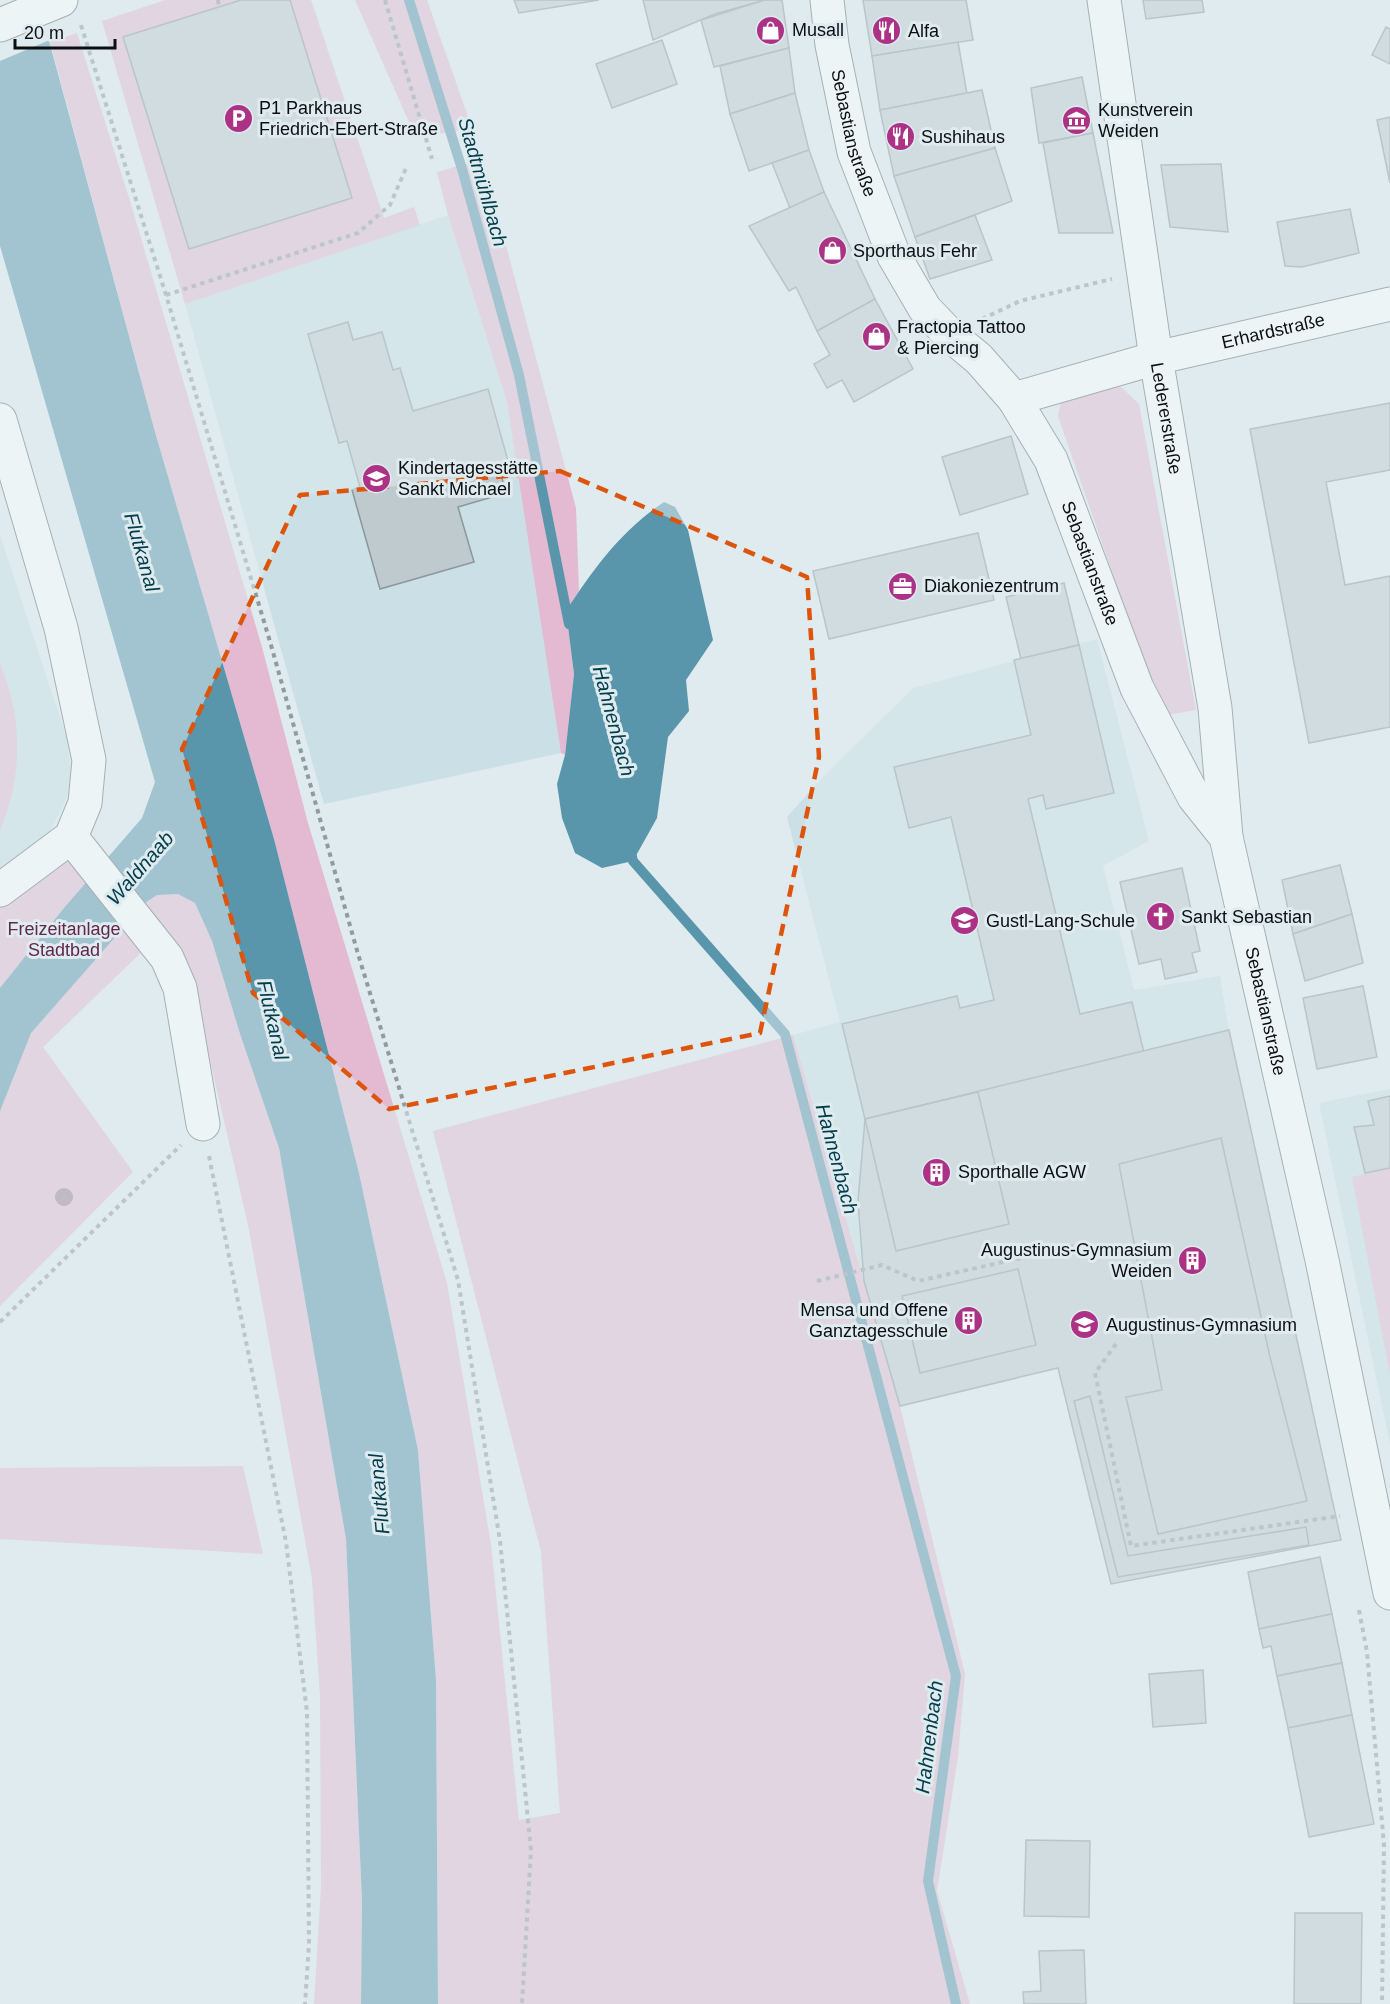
<svg xmlns="http://www.w3.org/2000/svg" width="1390" height="2004" font-family="Arial,sans-serif">
<style>
.built{fill:#cadfe6}
.green{fill:#e3bad1}
.water{fill:#5996ab}
.pier{fill:#dfebef}
.lines{fill:none;stroke-linecap:round;stroke-linejoin:round}
.stream{stroke:#5996ab;stroke-width:10}
.building{fill:#becace;stroke:#8c979b;stroke-width:1.5}
.minor-casing{stroke:#606a6e;stroke-width:35}
.path{stroke:#919a9d;stroke-width:4;stroke-dasharray:4.5 4.5;stroke-linecap:butt}
.minor{stroke:#fff;stroke-width:33}
.tree{fill:#9a7f95}
.marked{fill:none;stroke:#dd550c;stroke-width:4.5;stroke-dasharray:12 8;stroke-linejoin:round}
.labels{text-anchor:middle;stroke-width:6;stroke-linejoin:round;paint-order:stroke}
.poi-label{font-size:18px;fill:#0b0f10;stroke:#dfebef;text-anchor:start}
.street-label{font-size:18px;fill:#0b0f10;stroke:#dfebef}
.park-label{font-size:18px;fill:#62264c;stroke:#dfebef}
.water-label{font-size:20px;font-style:italic;fill:#023d4c;stroke:#dfebef}
</style>
<rect width="100%" height="100%" fill="#dfebef"/>
<g class="built">
<polygon points="448,215 507,402 533,554 561,753 324,804 185,304"/>
<polygon points="0,535 67,739 72,784 61,811 40,848 0,876"/>
<polygon points="1097,639 1149,841 1103,866 1134,990 1220,976 1229,1030 865,1119 858,1201 864,1281 793,1035 840,1022 787,817 822,778 913,688"/>
<polygon points="1390,1089 1390,1444 1319,1103"/>
</g>
<g class="green">
<polygon points="165,0 311,0 384,218 414,207 420,225 185,304 102,21"/>
<polygon points="355,0 427,0 472,128 416,138"/>
<polygon points="77,33 130,201 262,647 308,823 447,1283 491,1544 519,1820 560,1813 541,1552 433,1131 793,1035 900,1406 965,1674 958,1757 937,1891 970,2004 438,2004 436,1680 418,1450 359,1173 274,839 155,432 50,42"/>
<polygon points="483,159 576,508 579,591 566,611 574,674 565,755 561,753 507,402 448,215 437,172"/>
<polygon points="1096,386 1121,387 1139,404 1196,710 1162,716 1058,416 1062,397"/>
<path d="M 0,664 C 23,718 23,776 0,830 Z"/>
<polygon points="69,862 80,866 147,947 43,1047 133,1172 0,1306 0,900 51,863"/>
<polygon points="178,893 195,903 212,941 240,1034 279,1148 346,1539 362,1901 361,2004 314,2004 321,1887 320,1696 312,1579 248,1225 189,969 145,903 157,895"/>
<polygon points="1390,1168 1390,1375 1352,1177"/>
<polygon points="243,1466 263,1554 0,1539 0,1468"/>
</g>
<g class="water">
<polygon points="0,0 38,0 155,432 274,839 359,1173 418,1450 436,1680 438,2004 361,2004 362,1901 346,1539 279,1148 240,1034 212,941 195,903 178,894 157,895 145,903 31,1033 0,1111 0,988 64,908 142,818 155,782 0,246"/>
<path d="M 664,502 L 675,507 L 688,530 L 713,640 L 686,680 L 689,711 L 668,737 L 657,818 L 633,861 L 602,868 L 575,853 L 562,818 L 557,784 L 565,755 L 574,674 L 566,611 C 594,568 621,531 664,502 Z"/>
</g>
<polygon class="pier" points="0,0 41,0 52,39 0,61"/>
<g class="lines">
<g class="stream">
<polyline points="409,0 462,169 519,375 569,624"/>
<polyline points="630,848 633,861 785,1034 956,1676 928,1881 956,2004"/>
</g>
</g>
<g class="building">
<polygon points="241,0 290,0 352,198 189,249 123,37"/>
<polygon points="514,0 599,0 519,13"/>
<polygon points="643,0 765,0 715,14 653,40"/>
<polygon points="765,0 782,0 789,48 714,67 701,20"/>
<polygon points="863,0 966,0 973,40 872,56"/>
<polygon points="1143,0 1202,0 1204,12 1146,19"/>
<polygon points="1386,27 1390,29 1390,64 1372,55"/>
<polygon points="662,40 677,84 612,108 596,64"/>
<polygon points="958,42 967,94 880,110 872,56"/>
<polygon points="789,48 795,93 730,114 720,66"/>
<polygon points="1082,77 1093,133 1039,143 1031,88"/>
<polygon points="982,90 995,148 894,176 880,110"/>
<polygon points="795,93 809,150 749,171 730,114"/>
<polygon points="1390,117 1390,183 1377,120"/>
<polygon points="1093,133 1113,233 1059,233 1043,143"/>
<polygon points="995,148 1012,201 915,237 894,176"/>
<polygon points="809,150 824,192 790,208 772,163"/>
<polygon points="1221,164 1228,232 1170,227 1161,165"/>
<polygon points="824,192 875,299 817,331 796,287 789,291 749,226"/>
<polygon points="1350,209 1359,253 1302,267 1285,266 1277,222"/>
<polygon points="975,215 992,260 930,279 915,237"/>
<polygon points="875,299 913,369 854,402 842,380 827,388 814,364 830,355 817,331"/>
<polygon points="348,322 353,340 382,332 393,370 400,368 413,411 488,389 508,461 498,464 506,493 458,507 474,562 380,589 352,490 360,487 347,441 339,443 308,334"/>
<polygon points="1390,403 1390,470 1326,482 1345,585 1390,576 1390,727 1309,743 1250,429"/>
<polygon points="1011,436 1028,494 960,515 942,457"/>
<polygon points="978,533 994,600 829,639 813,571"/>
<polygon points="1064,583 1079,645 1021,659 1006,597"/>
<polygon points="1079,645 1114,793 1046,809 1043,795 1028,799 1080,1014 1132,1002 1144,1053 865,1119 842,1024 957,996 960,1008 994,1000 951,817 909,828 894,767 1031,735 1014,660"/>
<polygon points="1340,865 1352,914 1293,934 1282,880"/>
<polygon points="1182,868 1200,951 1192,953 1197,972 1165,979 1161,959 1139,964 1120,882"/>
<polygon points="1352,914 1363,963 1305,981 1293,934"/>
<polygon points="1363,986 1377,1057 1317,1069 1303,998"/>
<polygon points="1229,1030 1341,1540 1111,1584 1058,1368 900,1406 864,1281 858,1201 865,1119"/>
<polygon points="978,1092 1009,1224 896,1251 865,1119"/>
<polygon points="1390,1096 1390,1168 1365,1173 1354,1127 1374,1125 1368,1101"/>
<polygon points="1221,1138 1270,1357 1307,1501 1158,1534 1126,1397 1162,1390 1119,1164"/>
<polygon points="1018,1269 1036,1345 920,1373 902,1296"/>
<polygon points="1090,1396 1128,1556 1306,1527 1309,1545 1118,1577 1074,1401"/>
<polygon points="1320,1557 1332,1614 1259,1629 1248,1572"/>
<polygon points="1332,1614 1342,1663 1277,1676 1271,1646 1263,1648 1259,1629"/>
<polygon points="1342,1663 1352,1715 1288,1728 1277,1676"/>
<polygon points="1203,1670 1206,1723 1153,1727 1149,1674"/>
<polygon points="1352,1715 1374,1824 1309,1837 1288,1728"/>
<polygon points="1026,1840 1090,1841 1089,1917 1024,1916"/>
<polygon points="1295,1913 1362,1913 1361,2004 1294,2004"/>
<polygon points="1084,1950 1086,2004 1024,2004 1023,1992 1041,1991 1039,1951"/>
</g>
<g class="lines">
<defs>
<g id="minor">
<path id="s1" d="M 827,0 L 832,45 L 854,152 L 894,256 L 925,309 L 949,334 L 979,359 L 1014,399 L 1051,460 L 1137,688 L 1194,797 L 1226,837 L 1322,1260 L 1390,1593"/>
<path id="s2" d="M 1104,0 L 1156,358 L 1215,708 L 1226,837"/>
<polyline points="0,25 61,0"/>
<path id="s3" d="M 1014,399 L 1156,358 L 1390,304"/>
<polyline points="0,420 61,628 89,760 85,803 71,837 0,890"/>
<polyline points="71,837 167,958 180,988 203,1124"/>
</g>
</defs>
<use href="#minor" class="minor-casing"/>
<g class="path">
<polyline points="218,0 219,7"/>
<polyline points="385,0 432,159"/>
<polyline points="81,25 166,295 271,645 358,954 458,1280 500,1541 531,1850 522,2004"/>
<polyline points="166,295 358,233 390,205 407,166"/>
<polyline points="982,319 1020,301 1112,279"/>
<polyline points="209,1156 286,1542 307,1712 309,1944 305,2004"/>
<polyline points="817,1281 882,1265 918,1281 1088,1243"/>
<polyline points="0,1322 181,1145"/>
<polyline points="1116,1344 1095,1373 1131,1546 1340,1516"/>
<polyline points="1359,1610 1367,1652 1384,1845 1382,2004"/>
</g>
<use href="#minor" class="minor"/>
</g>
<circle class="tree" cx="64" cy="1197" r="9"/>
<path d="M0 0H1390V2004H0ZM 560,471 L 807,577 L 819,757 L 760,1033 L 389,1109 L 253,993 L 182,749 L 300,495 Z" fill="#dfebef" fill-opacity=".55" fill-rule="evenodd"/>
<path class="marked" d="M 560,471 L 807,577 L 819,757 L 760,1033 L 389,1109 L 253,993 L 182,749 L 300,495 Z"/>
<defs>
<symbol id="shop-disc" viewBox="-11 -11 22 22"><circle r="9.5" fill="#ac3285" stroke="#dfebef"/><path d="M-5-2.5h2.3a2.7 3.5 0 0 1 5.4 0H5L5.5 6h-11ZM-1.5-2.5h3a1.5 2.3 0 0 0-3 0Z" fill="#fff"/></symbol>
<symbol id="restaurant-disc" viewBox="-11 -11 22 22"><circle r="9.5" fill="#ac3285" stroke="#dfebef"/><path d="M-5-6h1v4h1v-4h1v4h1v-4h1v5L-1.5 .5V6h-2V.5L-5-1ZM5-6V6H3V1.5H1.5Q1.5-4 5-6Z" fill="#fff"/></symbol>
<symbol id="parking-disc" viewBox="-11 -11 22 22"><circle r="9.5" fill="#ac3285" stroke="#dfebef"/><path d="M-3.5-5.5H1a3.5 3.5 0 0 1 0 7H-1V5.5H-3.5ZM-1-3.4V-.6H.8a1.4 1.4 0 0 0 0-2.8Z" fill="#fff"/></symbol>
<symbol id="museum-disc" viewBox="-11 -11 22 22"><circle r="9.5" fill="#ac3285" stroke="#dfebef"/><path d="M0-6L6-3V-2H-6V-3ZM-5-1h2V3h-2ZM-1-1h2V3h-2ZM3-1h2V3H3ZM-6 4H6V6H-6Z" fill="#fff"/></symbol>
<symbol id="school-disc" viewBox="-11 -11 22 22"><circle r="9.5" fill="#ac3285" stroke="#dfebef"/><path d="M0-5L7-2L0 1L-7-2ZM-4 1L0 2.5L4 1V4Q0 6-4 4Z" fill="#fff"/></symbol>
<symbol id="office-disc" viewBox="-11 -11 22 22"><circle r="9.5" fill="#ac3285" stroke="#dfebef"/><path d="M-6-3h4V-5.5h4V-3h4V5H-6ZM-1-4.5V-3h2v-1.5ZM-6 0V1H6V0Z" fill="#fff"/></symbol>
<symbol id="church-disc" viewBox="-11 -11 22 22"><circle r="9.5" fill="#ac3285" stroke="#dfebef"/><path d="M-1.2-6h2.4v3.5h3.3v2.4h-3.3V6h-2.4V-.1h-3.3v-2.4h3.3Z" fill="#fff"/></symbol>
<symbol id="building-disc" viewBox="-11 -11 22 22"><circle r="9.5" fill="#ac3285" stroke="#dfebef"/><path d="M-4-6H4V6H1V3H-1V6H-4ZM-2.5-4.3h1.7v1.8h-1.7ZM.8-4.3h1.7v1.8H.8ZM-2.5-1h1.7V.8h-1.7ZM.8-1h1.7V.8H.8Z" fill="#fff"/></symbol>
</defs>
<g fill-rule="evenodd">
<use href="#shop-disc" x="754" y="14" width="33" height="33"/>
<use href="#restaurant-disc" x="870" y="14" width="33" height="33"/>
<use href="#parking-disc" x="222" y="102" width="33" height="33"/>
<use href="#museum-disc" x="1060" y="104" width="33" height="33"/>
<use href="#restaurant-disc" x="884" y="120" width="33" height="33"/>
<use href="#shop-disc" x="816" y="234" width="33" height="33"/>
<use href="#shop-disc" x="860" y="320" width="33" height="33"/>
<use href="#school-disc" x="360" y="462" width="33" height="33"/>
<use href="#office-disc" x="886" y="570" width="33" height="33"/>
<use href="#church-disc" x="1144" y="900" width="33" height="33"/>
<use href="#school-disc" x="948" y="904" width="33" height="33"/>
<use href="#building-disc" x="920" y="1156" width="33" height="33"/>
<use href="#building-disc" x="1176" y="1244" width="33" height="33"/>
<use href="#building-disc" x="952" y="1304" width="33" height="33"/>
<use href="#school-disc" x="1068" y="1308" width="33" height="33"/>
</g>
<g class="labels">
<g class="poi-label">
<text x="792" y="36">Musall</text>
<text x="908" y="37">Alfa</text>
<text x="259" y="114">P1 Parkhaus<tspan x="259" dy="21">Friedrich-Ebert-Straße</tspan></text>
<text x="1098" y="116">Kunstverein<tspan x="1098" dy="21">Weiden</tspan></text>
<text x="921" y="143">Sushihaus</text>
<text x="853" y="257">Sporthaus Fehr</text>
<text x="897" y="333">Fractopia Tattoo<tspan x="897" dy="21">&amp; Piercing</tspan></text>
<text x="398" y="474">Kindertagesstätte<tspan x="398" dy="21">Sankt Michael</tspan></text>
<text x="924" y="592">Diakoniezentrum</text>
<text x="1181" y="923">Sankt Sebastian</text>
<text x="986" y="927">Gustl-Lang-Schule</text>
<text x="958" y="1178">Sporthalle AGW</text>
<text x="1172" y="1256" text-anchor="end">Augustinus-Gymnasium<tspan x="1172" dy="21">Weiden</tspan></text>
<text x="948" y="1316" text-anchor="end">Mensa und Offene<tspan x="948" dy="21">Ganztagesschule</tspan></text>
<text x="1106" y="1331">Augustinus-Gymnasium</text>
</g>
<g class="street-label">
<text dy="6" stroke="none"><textPath href="#s1" startOffset="136">Sebastianstraße</textPath></text>
<text dy="6" stroke="none"><textPath href="#s3" startOffset="268">Erhardstraße</textPath></text>
<text dy="6" stroke="none"><textPath href="#s2" startOffset="423">Ledererstraße</textPath></text>
<text dy="6" stroke="none"><textPath href="#s1" startOffset="636">Sebastianstraße</textPath></text>
<text dy="6" stroke="none"><textPath href="#s1" startOffset="1122">Sebastianstraße</textPath></text>
</g>
<g class="park-label">
<text x="64" y="935">Freizeitanlage<tspan x="64" dy="21">Stadtbad</tspan></text>
</g>
<g class="water-label">
<text transform="translate(483 182) rotate(74)" y="7">Stadtmühlbach</text>
<text transform="translate(142 552) rotate(74)" y="7">Flutkanal</text>
<text transform="translate(614 721) rotate(75)" y="7">Hahnenbach</text>
<text transform="translate(140 868) rotate(-49)" y="7">Waldnaab</text>
<text transform="translate(273 1020) rotate(77)" y="7">Flutkanal</text>
<text transform="translate(837 1159) rotate(75)" y="7">Hahnenbach</text>
<text transform="translate(379 1494) rotate(-95)" y="7">Flutkanal</text>
<text transform="translate(929 1737) rotate(-83)" y="7">Hahnenbach</text>
</g>
</g>
<path d="M15 39v9h100v-9" fill="none" stroke="#0b0f10" stroke-width="3"/>
<text x="24" y="39" font-size="18" fill="#0b0f10" stroke="#dfebef" stroke-width="4.5" paint-order="stroke">20 m</text>
</svg>
